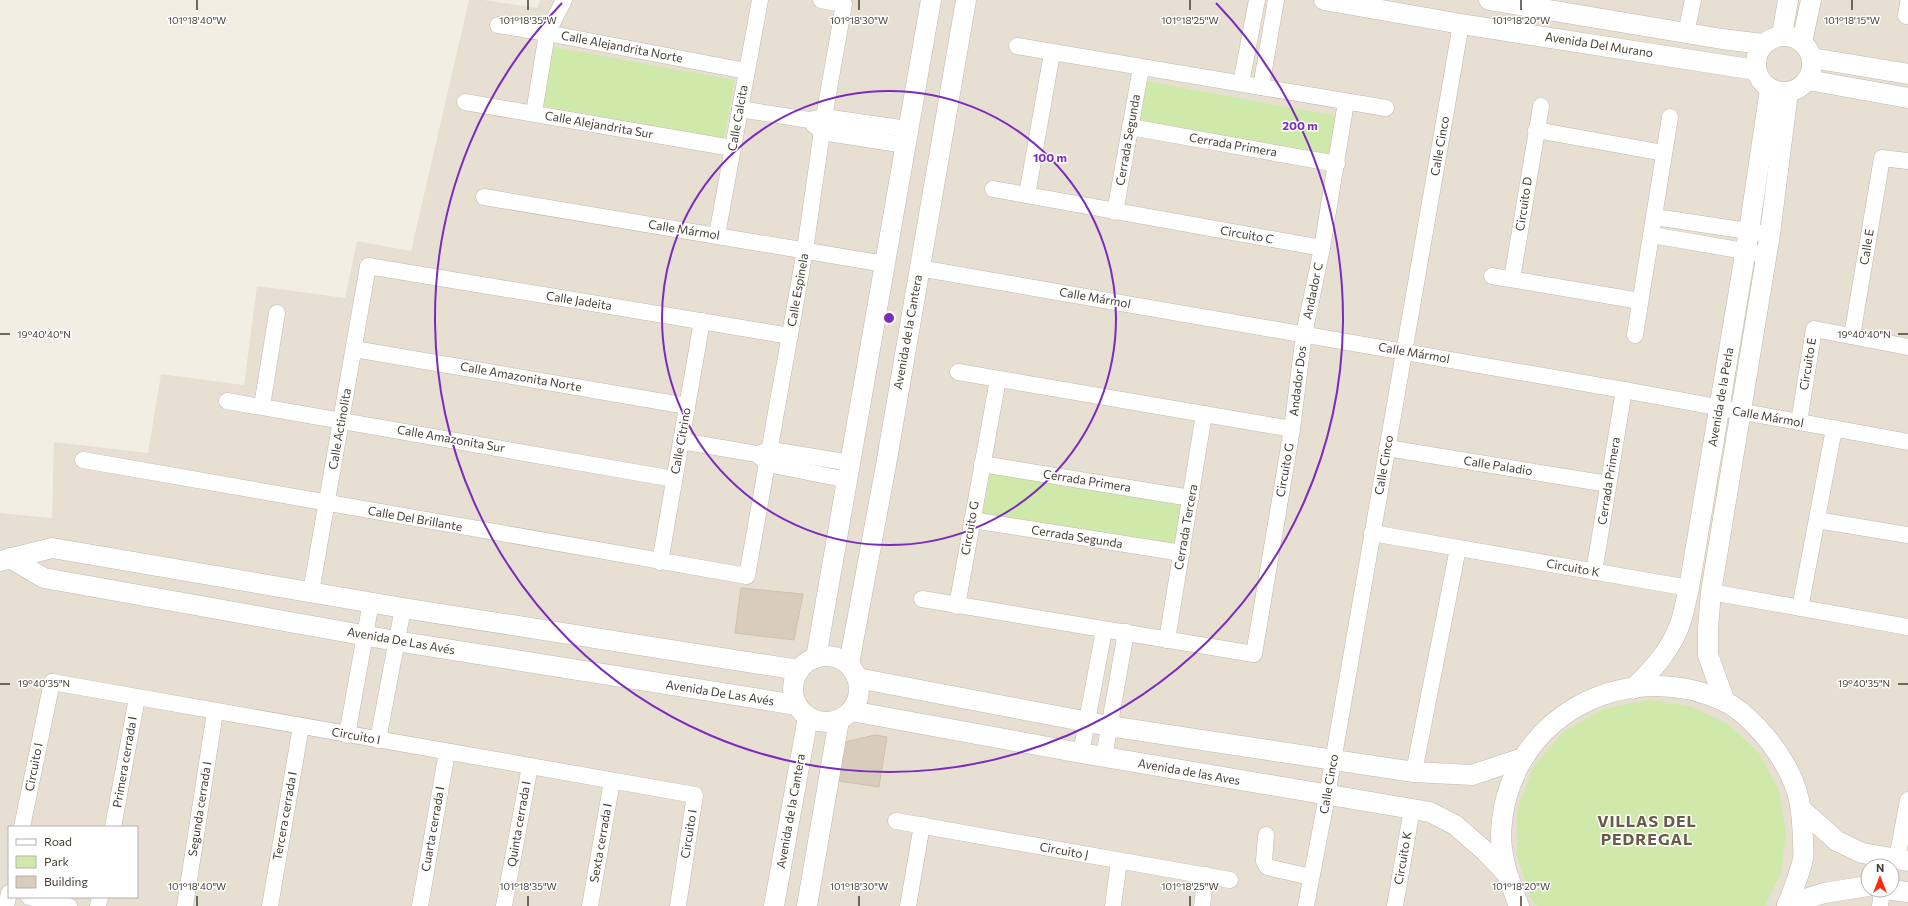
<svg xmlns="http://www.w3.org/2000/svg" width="1908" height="906" font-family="Commissioner,sans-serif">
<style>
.residential{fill:#e7e0d2;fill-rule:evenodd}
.green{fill:#cfe9ab}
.building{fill:#d8ccbc;stroke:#d0c1ac}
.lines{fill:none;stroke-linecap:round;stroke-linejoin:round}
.minor-casing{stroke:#c1b8aa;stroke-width:17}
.tertiary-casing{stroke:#c1b8aa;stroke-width:21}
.minor{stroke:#fff;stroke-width:16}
.tertiary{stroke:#fff;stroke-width:20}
.ticks{fill:none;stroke:#453e34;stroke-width:1.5}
.ring{fill:none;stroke:#7b2cbf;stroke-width:2}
.labels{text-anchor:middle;stroke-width:3;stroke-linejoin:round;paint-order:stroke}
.street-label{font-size:12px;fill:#453e34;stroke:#fff}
.district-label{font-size:16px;font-weight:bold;letter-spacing:1px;fill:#685b4b;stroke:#fff}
.ticks-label{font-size:10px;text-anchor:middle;fill:#453e34;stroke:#fff;stroke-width:3;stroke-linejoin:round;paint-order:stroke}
.centre{fill:#7b2cbf;stroke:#fff;stroke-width:2}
.ring-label{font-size:12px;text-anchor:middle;font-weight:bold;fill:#7b2cbf;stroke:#fff;stroke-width:3;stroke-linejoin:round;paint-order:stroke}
</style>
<rect width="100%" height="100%" fill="#f3eee4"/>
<path class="residential" d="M 469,0 L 484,0 L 537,8 L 540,0 L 1908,0 L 1908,906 L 0,906 L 0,513 L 52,518 L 54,442 L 148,453 L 161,374 L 244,385 L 257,286 L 345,298 L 357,241 L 411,251 ZM 9,827 L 137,827 L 137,897 L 9,897 ZM 1868,866 L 1892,866 L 1892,890 L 1868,890 Z"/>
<g class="green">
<polygon points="554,47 735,80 724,139 543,106"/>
<polygon points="1146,81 1336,116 1328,155 1139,120"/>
<polygon points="990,473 1181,505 1174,546 983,513"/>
<polygon points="1648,700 1690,706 1728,724 1759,753 1779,791 1786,832 1781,873 1765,906 1537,906 1532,901 1517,857 1517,811 1533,767 1563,732 1603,709"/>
</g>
<g class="building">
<polygon points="741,588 803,594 794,640 735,633"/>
<polygon points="875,735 887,737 879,787 838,781 845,742"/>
</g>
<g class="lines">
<defs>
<g id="minor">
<polyline points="1906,16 1908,3"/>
<polyline points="498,25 547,33 746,71"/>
<polyline points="1686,33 1693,0"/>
<polyline points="1017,46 1386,108"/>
<polyline points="1241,83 1257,0"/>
<polyline points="1261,87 1276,0"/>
<polyline points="465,102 732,148"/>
<polyline points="740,109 809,120 824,117 907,129"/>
<polyline points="534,113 547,33 564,0"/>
<polyline points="814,125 822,132 905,145"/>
<polyline points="1130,127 1337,164"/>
<polyline points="1536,130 1664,153"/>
<polyline points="993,189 1322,248"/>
<polyline points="1027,195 1052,53"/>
<polyline points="484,197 885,264"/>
<polyline points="1115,212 1141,68"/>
<polyline points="1655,217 1761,233"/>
<polyline points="717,235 760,0"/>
<polyline points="1652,235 1767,255"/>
<polyline points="919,268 1624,390 1908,442"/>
<polyline points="1492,276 1640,301"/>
<polyline points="1512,279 1541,106"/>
<polyline points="1635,335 1670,117"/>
<polyline points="1852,336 1882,158 1908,161"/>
<polyline points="354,349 687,406"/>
<polyline points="958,372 1292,429"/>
<polyline points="227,401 674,479"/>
<polyline points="262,406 277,313"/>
<polyline points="1799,422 1814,329 1908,347"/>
<polyline points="681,441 757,454 771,450 851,463"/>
<polyline points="1387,448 1608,484"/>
<polyline points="760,457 768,464 848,480"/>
<polyline points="83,460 747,576 805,250 824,117 844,4 821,0"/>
<polyline points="982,464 1191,498"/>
<polyline points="972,520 1182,553"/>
<polyline points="1817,520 1908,535"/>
<polyline points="1372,533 1689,588"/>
<polyline points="660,562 702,321"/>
<polyline points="1594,572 1624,390"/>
<polyline points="311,592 368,266 790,336"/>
<polyline points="1711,592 1908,627"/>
<polyline points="922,599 1254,654 1292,429 1304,334 1322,248 1346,102"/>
<polyline points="957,606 998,379"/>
<polyline points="1800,608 1834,429"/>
<polyline points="1167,640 1204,414"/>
<polyline points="347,735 371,602"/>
<polyline points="378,740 403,608"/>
<polyline points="1081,753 1104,630"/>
<polyline points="1104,757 1126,632"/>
<polyline points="1414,772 1458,548"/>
<polyline points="896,821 1230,880"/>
<polyline points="22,827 52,682 695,795 678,906"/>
<polyline points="113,827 137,698"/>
<polyline points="1266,835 1264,861 1267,867 1311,877"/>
<polyline points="1897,859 1908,800"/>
<polyline points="29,897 69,906"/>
<polyline points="6,906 9,893"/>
<polyline points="98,906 100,897"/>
<polyline points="185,906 215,712"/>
<polyline points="270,906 301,726"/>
<polyline points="420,906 447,752"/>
<polyline points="504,906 530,766"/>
<polyline points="590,906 612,781"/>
<polyline points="908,906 922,825"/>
<polyline points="1113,906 1119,861"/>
<polyline points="1202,906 1206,875"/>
<polyline points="1306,906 1327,796 1461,24"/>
<polyline points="1395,906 1412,809"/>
<polyline points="1880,906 1882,890"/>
</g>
<g id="tertiary">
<polyline points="1324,0 1461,24 1756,70"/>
<polyline points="1489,0 1722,39 1763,44"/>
<polyline points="1782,35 1788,0"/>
<circle cx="1784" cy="64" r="28"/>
<polyline points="1802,42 1811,0"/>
<polyline points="1812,58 1908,74"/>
<polyline points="1808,80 1908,98"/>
<polyline points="10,558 44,578 396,641 797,705"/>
<polyline points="0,561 52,548 403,608 799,670"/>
<circle cx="826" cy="689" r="33"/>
<polyline points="816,658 931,0"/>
<polyline points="849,664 886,465 966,0"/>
<polyline points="857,678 1109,726 1414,772 1472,775 1523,758"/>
<path d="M 1633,689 C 1652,670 1671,650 1680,624 C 1684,613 1686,600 1689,588 L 1749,231 L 1770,89"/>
<polyline points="1725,702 1708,655 1708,629 1711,592 1770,234 1788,92"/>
<polyline points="851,711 1081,753 1430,812 1455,825 1485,851 1507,874"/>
<polyline points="1802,810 1837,841 1862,853 1908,861"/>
<polyline points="1892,890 1908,892"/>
<polyline points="1787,905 1824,893 1868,886"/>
<polyline points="774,906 808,717"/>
<polyline points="807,906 839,720"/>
<path d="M 1519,906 C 1510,883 1501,859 1501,834 C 1505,719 1623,655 1724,701 C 1747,712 1772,742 1784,763 C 1800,790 1802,810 1803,840 C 1803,846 1804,853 1803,859 C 1800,873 1792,893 1787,906"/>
</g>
</defs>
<use href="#minor" class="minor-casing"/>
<use href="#tertiary" class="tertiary-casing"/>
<use href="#minor" class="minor"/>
<use href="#tertiary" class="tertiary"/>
</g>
<path class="ticks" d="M 197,0 L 197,10M 528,0 L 528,10M 859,0 L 859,10M 1190,0 L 1190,10M 1521,0 L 1521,10M 1852,0 L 1852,10M 0,334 L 10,334M 1898,334 L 1908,334M 0,684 L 10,684M 1898,684 L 1908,684M 197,896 L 197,906M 528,896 L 528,906M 859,896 L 859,906M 1190,896 L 1190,906M 1521,896 L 1521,906"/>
<g class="ring">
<circle cx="889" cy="318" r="227"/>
<path d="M1216 3A454 454 0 1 1 562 3"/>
</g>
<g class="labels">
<g class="street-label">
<text transform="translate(1599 45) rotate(9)" y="4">Avenida Del Murano</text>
<text transform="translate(622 47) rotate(11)" y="4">Calle Alejandrita Norte</text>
<text transform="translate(738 118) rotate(-80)" y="4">Calle Calcita</text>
<text transform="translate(599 125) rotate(10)" y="4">Calle Alejandrita Sur</text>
<text transform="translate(1128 140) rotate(-80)" y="4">Cerrada Segunda</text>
<text transform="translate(1233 145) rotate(10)" y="4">Cerrada Primera</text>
<text transform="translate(1440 146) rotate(-80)" y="4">Calle Cinco</text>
<text transform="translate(1524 204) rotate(-81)" y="4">Circuito D</text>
<text transform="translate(684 230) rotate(9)" y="4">Calle Mármol</text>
<text transform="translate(1247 235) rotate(10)" y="4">Circuito C</text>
<text transform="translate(1867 247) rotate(-81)" y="4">Calle E</text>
<text transform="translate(798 290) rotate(-80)" y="4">Calle Espinela</text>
<text transform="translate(1313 291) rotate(-78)" y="4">Andador C</text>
<text transform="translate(1095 298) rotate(10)" y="4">Calle Mármol</text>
<text transform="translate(579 301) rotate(9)" y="4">Calle Jadeita</text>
<text transform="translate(908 332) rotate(-80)" y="4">Avenida de la Cantera</text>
<text transform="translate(1414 353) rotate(10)" y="4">Calle Mármol</text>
<text transform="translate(1808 364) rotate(-81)" y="4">Circuito E</text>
<text transform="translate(521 377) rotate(10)" y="4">Calle Amazonita Norte</text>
<text transform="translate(1298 381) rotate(-83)" y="4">Andador Dos</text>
<text transform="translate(1721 397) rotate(-80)" y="4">Avenida de la Perla</text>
<text transform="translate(1768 417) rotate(10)" y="4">Calle Mármol</text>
<text transform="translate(340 429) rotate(-80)" y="4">Calle Actinolita</text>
<text transform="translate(451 439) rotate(10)" y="4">Calle Amazonita Sur</text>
<text transform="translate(681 441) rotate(-80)" y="4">Calle Citrino</text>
<text transform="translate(1384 465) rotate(-80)" y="4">Calle Cinco</text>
<text transform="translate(1498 466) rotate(9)" y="4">Calle Paladio</text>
<text transform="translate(1285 470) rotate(-80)" y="4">Circuito G</text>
<text transform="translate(1087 481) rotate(9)" y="4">Cerrada Primera</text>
<text transform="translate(1609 481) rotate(-81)" y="4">Cerrada Primera</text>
<text transform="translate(415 519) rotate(10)" y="4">Calle Del Brillante</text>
<text transform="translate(1186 527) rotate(-80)" y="4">Cerrada Tercera</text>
<text transform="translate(970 528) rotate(-80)" y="4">Circuito G</text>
<text transform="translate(1077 537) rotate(9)" y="4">Cerrada Segunda</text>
<text transform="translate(1573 568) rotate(10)" y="4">Circuito K</text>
<text transform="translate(401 641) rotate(10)" y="4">Avenida De Las Avés</text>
<text transform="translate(720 693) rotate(9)" y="4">Avenida De Las Avés</text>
<text transform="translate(356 736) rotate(10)" y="4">Circuito I</text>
<text transform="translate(125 762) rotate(-80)" y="4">Primera cerrada I</text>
<text transform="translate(34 767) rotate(-79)" y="4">Circuito I</text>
<text transform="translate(1189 772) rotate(10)" y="4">Avenida de las Aves</text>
<text transform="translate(1329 784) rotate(-80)" y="4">Calle Cinco</text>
<text transform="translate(200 809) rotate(-81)" y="4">Segunda cerrada I</text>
<text transform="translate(791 811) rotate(-80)" y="4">Avenida de la Cantera</text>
<text transform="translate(285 816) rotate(-80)" y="4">Tercera cerrada I</text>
<text transform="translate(519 824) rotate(-80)" y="4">Quinta cerrada I</text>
<text transform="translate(433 829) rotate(-80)" y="4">Cuarta cerrada I</text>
<text transform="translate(689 834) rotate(-81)" y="4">Circuito I</text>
<text transform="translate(601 843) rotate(-80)" y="4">Sexta cerrada I</text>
<text transform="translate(1064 851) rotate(10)" y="4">Circuito J</text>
<text transform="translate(1403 858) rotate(-80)" y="4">Circuito K</text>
</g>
<g class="district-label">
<text x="1647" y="827">VILLAS DEL<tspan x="1647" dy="18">PEDREGAL</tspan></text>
</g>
</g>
<g class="ticks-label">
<text x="197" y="24">101°18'40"W</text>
<text x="528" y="24">101°18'35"W</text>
<text x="859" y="24">101°18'30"W</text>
<text x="1190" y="24">101°18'25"W</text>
<text x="1521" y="24">101°18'20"W</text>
<text x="1852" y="24">101°18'15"W</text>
<text x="44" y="338">19°40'40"N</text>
<text x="1864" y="338">19°40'40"N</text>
<text x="44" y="687">19°40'35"N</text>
<text x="1864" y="687">19°40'35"N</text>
<text x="197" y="890">101°18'40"W</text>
<text x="528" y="890">101°18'35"W</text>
<text x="859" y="890">101°18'30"W</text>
<text x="1190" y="890">101°18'25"W</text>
<text x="1521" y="890">101°18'20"W</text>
</g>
<circle cx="889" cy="318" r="6" class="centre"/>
<g class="ring-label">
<text x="1300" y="130">200 m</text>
<text x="1050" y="162">100 m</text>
</g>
<rect x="8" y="826" width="130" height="72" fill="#ffffff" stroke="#b5b2ae"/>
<rect x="16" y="839" width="20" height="6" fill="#ffffff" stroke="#b5b2ae"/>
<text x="44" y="846" font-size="12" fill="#453e34">Road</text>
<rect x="16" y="856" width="20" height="12" fill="#cfe9ab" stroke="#b5b2ae"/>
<text x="44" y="866" font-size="12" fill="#453e34">Park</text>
<rect x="16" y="876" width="20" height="12" fill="#d8ccbc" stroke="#b5b2ae"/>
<text x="44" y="886" font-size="12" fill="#453e34">Building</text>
<g transform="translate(1880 878)"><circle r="19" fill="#ffffff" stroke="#b5b2ae"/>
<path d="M0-3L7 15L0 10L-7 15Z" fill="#ff2b0f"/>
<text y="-6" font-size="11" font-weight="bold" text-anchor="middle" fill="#453e34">N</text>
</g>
</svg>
